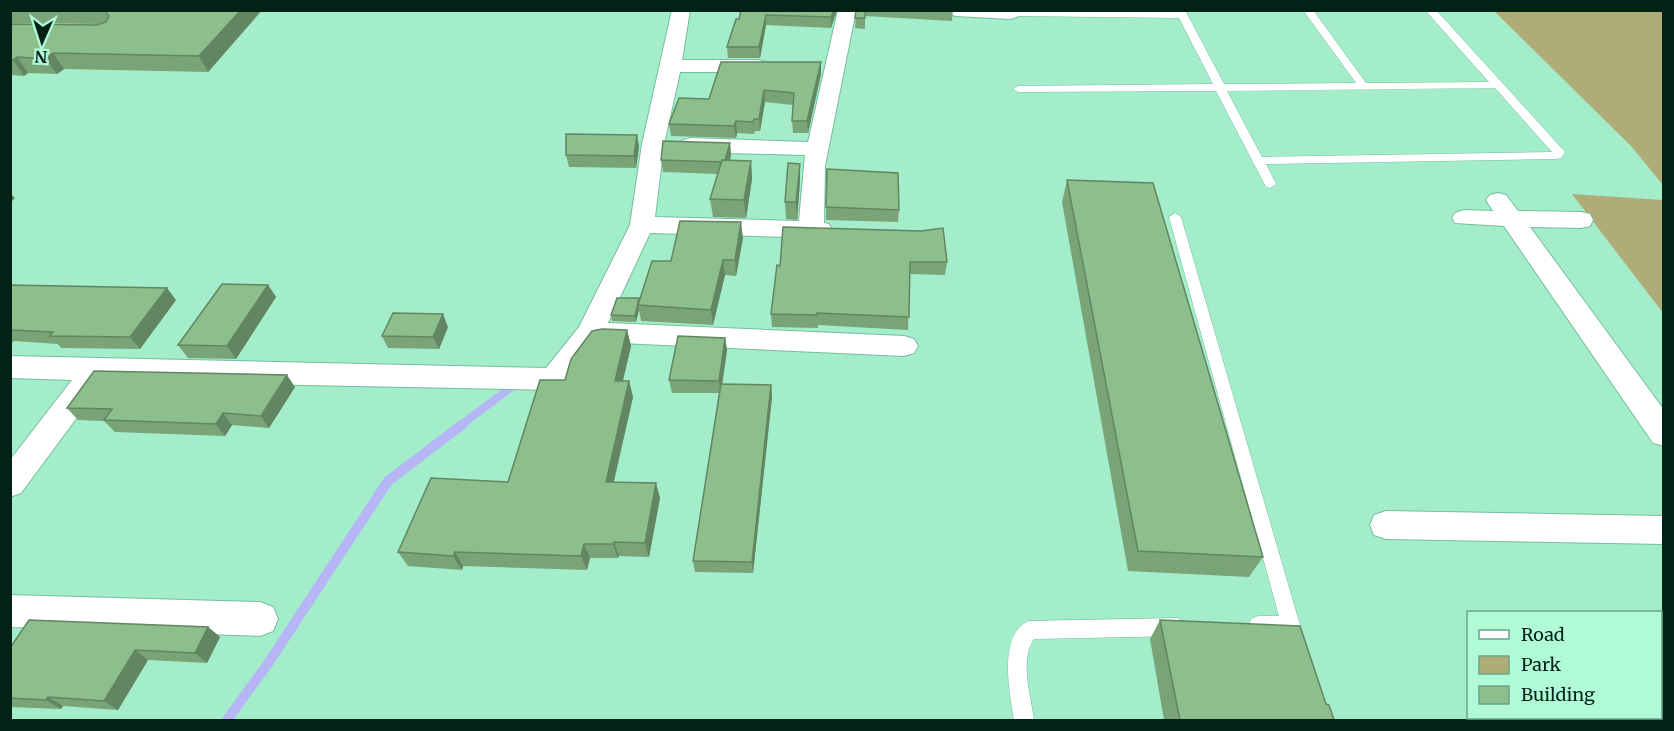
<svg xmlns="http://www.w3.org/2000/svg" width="1674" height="731" font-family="Merriweather,serif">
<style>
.green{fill:#b0ac78}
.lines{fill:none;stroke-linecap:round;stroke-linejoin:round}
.stream-far1{stroke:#b6b6f6;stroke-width:8}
.stream{stroke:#b6b6f6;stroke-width:10}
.service-casing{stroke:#76bd9d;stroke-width:1}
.minor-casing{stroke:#76bd9d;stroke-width:2}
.service{fill:#fff;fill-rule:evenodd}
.minor{fill:#fff;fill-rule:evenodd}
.wall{fill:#78a478}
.shaded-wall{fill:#628661}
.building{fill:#8cbf8b;stroke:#628661;stroke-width:1.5}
</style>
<rect width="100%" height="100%" fill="#a4edcb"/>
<g class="green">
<polygon points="1494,11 1663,11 1663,185 1631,146"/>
<polygon points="1572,194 1663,200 1663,313"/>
</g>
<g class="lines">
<polyline class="stream-far1" points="461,425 513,386"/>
<polyline class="stream" points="227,720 269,662 388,481 463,424"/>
<defs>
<g id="service">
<path d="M 1008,10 L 1185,10 L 1224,84 L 1356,83 L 1303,10 L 1313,10 L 1366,83 L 1489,82 L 1425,10 L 1436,10 L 1565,152 L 1561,158 L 1557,159 L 1266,164 L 1276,184 L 1270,188 L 1266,187 L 1216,91 L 1018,92 L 1013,89 L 1018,86 L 1213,84 L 1179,18 L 1010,16 L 1005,13 ZM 1495,88 L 1552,152 L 1262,157 L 1227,91 Z"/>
<path d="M 1175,213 L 1181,217 L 1300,625 L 1298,631 C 1285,636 1264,636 1251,631 L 1249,625 L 1251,619 L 1258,616 L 1279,616 L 1169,217 Z"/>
<path d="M 1177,618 L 1184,621 L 1186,627 L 1184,633 L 1177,636 L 1034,639 C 1019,661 1031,696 1034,720 L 1014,720 C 1010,695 997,634 1029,621 Z"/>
</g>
<g id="minor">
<polygon points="672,10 690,10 682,60 759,60 766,62 769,66 766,70 759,72 680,72 664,144 655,217 799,221 805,155 691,152 683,150 680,145 683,140 691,138 808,142 838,10 856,10 825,166 824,223 829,224 832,230 829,236 820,238 650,233 608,323 904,336 914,339 918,346 914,353 904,356 597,342 564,387 554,390 104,381 21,493 10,497 10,460 72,380 10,378 10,356 546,368 579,327 630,225 642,144"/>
<polygon points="947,10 1018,10 1019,13 1017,17 1010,19 956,16 949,14"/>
<polygon points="1498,193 1506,195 1518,211 1581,212 1590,214 1593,220 1590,226 1581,228 1530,227 1664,410 1664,446 1653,443 1504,226 1455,223 1452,218 1455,213 1464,210 1493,211 1486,200 1490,195"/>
<polygon points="1386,511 1664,516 1664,544 1386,539 1374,535 1370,525 1374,515"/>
<polygon points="10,595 260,602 273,607 278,619 273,631 260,636 10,627"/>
</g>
</defs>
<use href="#service" class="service-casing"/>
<use href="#minor" class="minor-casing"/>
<use href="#service" class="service"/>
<use href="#minor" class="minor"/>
</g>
<g class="wall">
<polygon points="10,10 262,10 208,72 64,69 57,74 28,73 24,76 10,75 10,24 97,25 102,24 12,23 10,20"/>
<polygon points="741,10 837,10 831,28 766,25 760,58 728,58 727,47 739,19"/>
<polygon points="856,10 953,10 952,21 865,16 865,29 855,28"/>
<polygon points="821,74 808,133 793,133 792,121 793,105 765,102 760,131 755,131 754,134 737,133 736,138 671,136 669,124 709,99"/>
<polygon points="637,135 639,147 636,168 569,167 566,155"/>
<polygon points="730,143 731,155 730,160 751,161 752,179 746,218 713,217 710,199 718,174 663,172 661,160"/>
<polygon points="800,164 800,181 797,220 786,219 785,202"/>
<polygon points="827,169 899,210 898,222 826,220"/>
<polygon points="1067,180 1263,557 1249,577 1128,571 1062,202"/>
<polygon points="783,227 947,262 945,275 910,274 908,330 818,325 818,328 772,327 771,314 780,266"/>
<polygon points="743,238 736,276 725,275 713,325 641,321 639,310 636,322 612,321 611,315 639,301 671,261"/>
<polygon points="10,285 176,300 140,349 61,348 58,344 14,341 10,345"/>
<polygon points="268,285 276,297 236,359 188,358 178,345"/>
<polygon points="448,327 439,349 388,348 382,336"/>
<polygon points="627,330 631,346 623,381 629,381 633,397 614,482 660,498 649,557 619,556 618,558 590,558 587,570 463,566 462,570 408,566 398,552 508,482 565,380"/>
<polygon points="725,338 727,350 722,384 771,385 772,397 753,573 695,572 693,561 719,393 672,393 669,380"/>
<polygon points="295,387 269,428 232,425 225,436 115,432 104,421 78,420 67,408"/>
<polygon points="1160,620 1326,704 1334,720 1164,720 1150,639"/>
<polygon points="208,627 220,637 207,663 148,660 118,710 63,706 61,709 10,707 10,648"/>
</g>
<g class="shaded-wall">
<polygon points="241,10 262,10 208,72 199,56"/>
<polygon points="834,10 837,10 831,28 831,17"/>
<polygon points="766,15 766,25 760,58 759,47"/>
<polygon points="53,53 64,69 57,74 46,59"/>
<polygon points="17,57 28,73 24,76 13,60"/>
<polygon points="821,62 821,74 808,133 807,121"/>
<polygon points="764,90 765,102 760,131 759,119"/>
<polygon points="736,121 737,133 736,138 734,126"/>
<polygon points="637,135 639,147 636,168 634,156"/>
<polygon points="730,143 731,155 726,175 725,162"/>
<polygon points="751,161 752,179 746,218 744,200"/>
<polygon points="800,164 800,181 797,220 796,202"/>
<polygon points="10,193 15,198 10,203"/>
<polygon points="741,222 743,238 736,276 735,260"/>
<polygon points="723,260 725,275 713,325 711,310"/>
<polygon points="268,285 276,297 236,359 227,346"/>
<polygon points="167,288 176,300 140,349 130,337"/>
<polygon points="639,298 640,305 638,305 639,310 636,322 635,316"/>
<polygon points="443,314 448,327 439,349 433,337"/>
<polygon points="627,330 631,346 619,396 615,381"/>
<polygon points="725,338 727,350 721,393 719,381"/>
<polygon points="287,375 295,387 269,428 261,416"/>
<polygon points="629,381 633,397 610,497 606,482"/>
<polygon points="771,385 772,397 753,573 752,562"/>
<polygon points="223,413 232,425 225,436 216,424"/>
<polygon points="656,483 660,498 649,557 645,543"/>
<polygon points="614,542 619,556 618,558 613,544"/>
<polygon points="584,544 590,558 587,570 581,556"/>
<polygon points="455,552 463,566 462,570 453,556"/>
<polygon points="208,627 220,637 207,663 195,653"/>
<polygon points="135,650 148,660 118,710 104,701"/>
<polygon points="48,697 63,706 61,709 46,700"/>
</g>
<g class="building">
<polygon points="104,10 241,10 199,56 53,53 46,59 17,57 13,60 10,60 10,24 97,25 106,22 109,16"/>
<polygon points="741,10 834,10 831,17 766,15 759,47 727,47 736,19 739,19"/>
<polygon points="856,10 865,10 865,18 855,18"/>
<polygon points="721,62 821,62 807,121 792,121 794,93 764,90 759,119 754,119 753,122 736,121 734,126 669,124 679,98 709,99"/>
<polygon points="566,134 637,135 634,156 566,155"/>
<polygon points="663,141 730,143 725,160 722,160 721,162 661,160"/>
<polygon points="722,160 751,161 744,200 710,199"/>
<polygon points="788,163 800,164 796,202 785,202"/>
<polygon points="827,169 898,173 899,210 826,207"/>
<polygon points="1067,180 1153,183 1263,557 1138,551"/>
<polygon points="680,221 741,222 735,260 723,260 711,310 638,305 652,261 671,261"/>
<polygon points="783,227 921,231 943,228 947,262 910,262 909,317 817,313 817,315 771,314 777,265 780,266"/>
<polygon points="222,284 268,285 227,346 178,345"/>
<polygon points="10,285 167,288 130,337 50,336 53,332 10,330"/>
<polygon points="617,298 639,298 635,316 611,315"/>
<polygon points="393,313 443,314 433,337 382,336"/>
<polygon points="602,329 627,330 615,381 629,381 606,482 656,483 645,543 614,542 613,544 584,544 581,556 455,552 453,556 398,552 431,478 508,482 540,380 565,380 571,359 592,331"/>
<polygon points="678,336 725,338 719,381 669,380"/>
<polygon points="94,371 287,375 261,416 223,413 216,424 104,420 112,409 67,408"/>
<polygon points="721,384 771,385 752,562 693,561"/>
<polygon points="29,620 208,627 195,653 135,650 104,701 48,697 46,700 10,698 10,648"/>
<polygon points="1160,620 1300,626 1326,704 1329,705 1334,720 1180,720"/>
</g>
<rect width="1674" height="731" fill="none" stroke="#032216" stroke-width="24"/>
<rect x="1467" y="611" width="195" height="108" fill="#b1fad8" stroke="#6ba48a" stroke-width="1.5"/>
<rect x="1479" y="630" width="30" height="9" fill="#ffffff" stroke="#6ba48a" stroke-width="1.5"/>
<text x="1521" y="641" font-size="18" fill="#032216">Road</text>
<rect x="1479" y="656" width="30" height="18" fill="#b0ac78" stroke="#6ba48a" stroke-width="1.5"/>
<text x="1521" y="671" font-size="18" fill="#032216">Park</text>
<rect x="1479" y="686" width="30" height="18" fill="#8cbf8b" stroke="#6ba48a" stroke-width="1.5"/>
<text x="1521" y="701" font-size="18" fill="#032216">Building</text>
<g transform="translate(42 42) rotate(183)" stroke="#b1fad8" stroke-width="4.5" paint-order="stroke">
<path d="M0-4.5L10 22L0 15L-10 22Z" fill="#032216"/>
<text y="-9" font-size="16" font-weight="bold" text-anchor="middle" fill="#032216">N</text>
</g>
</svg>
